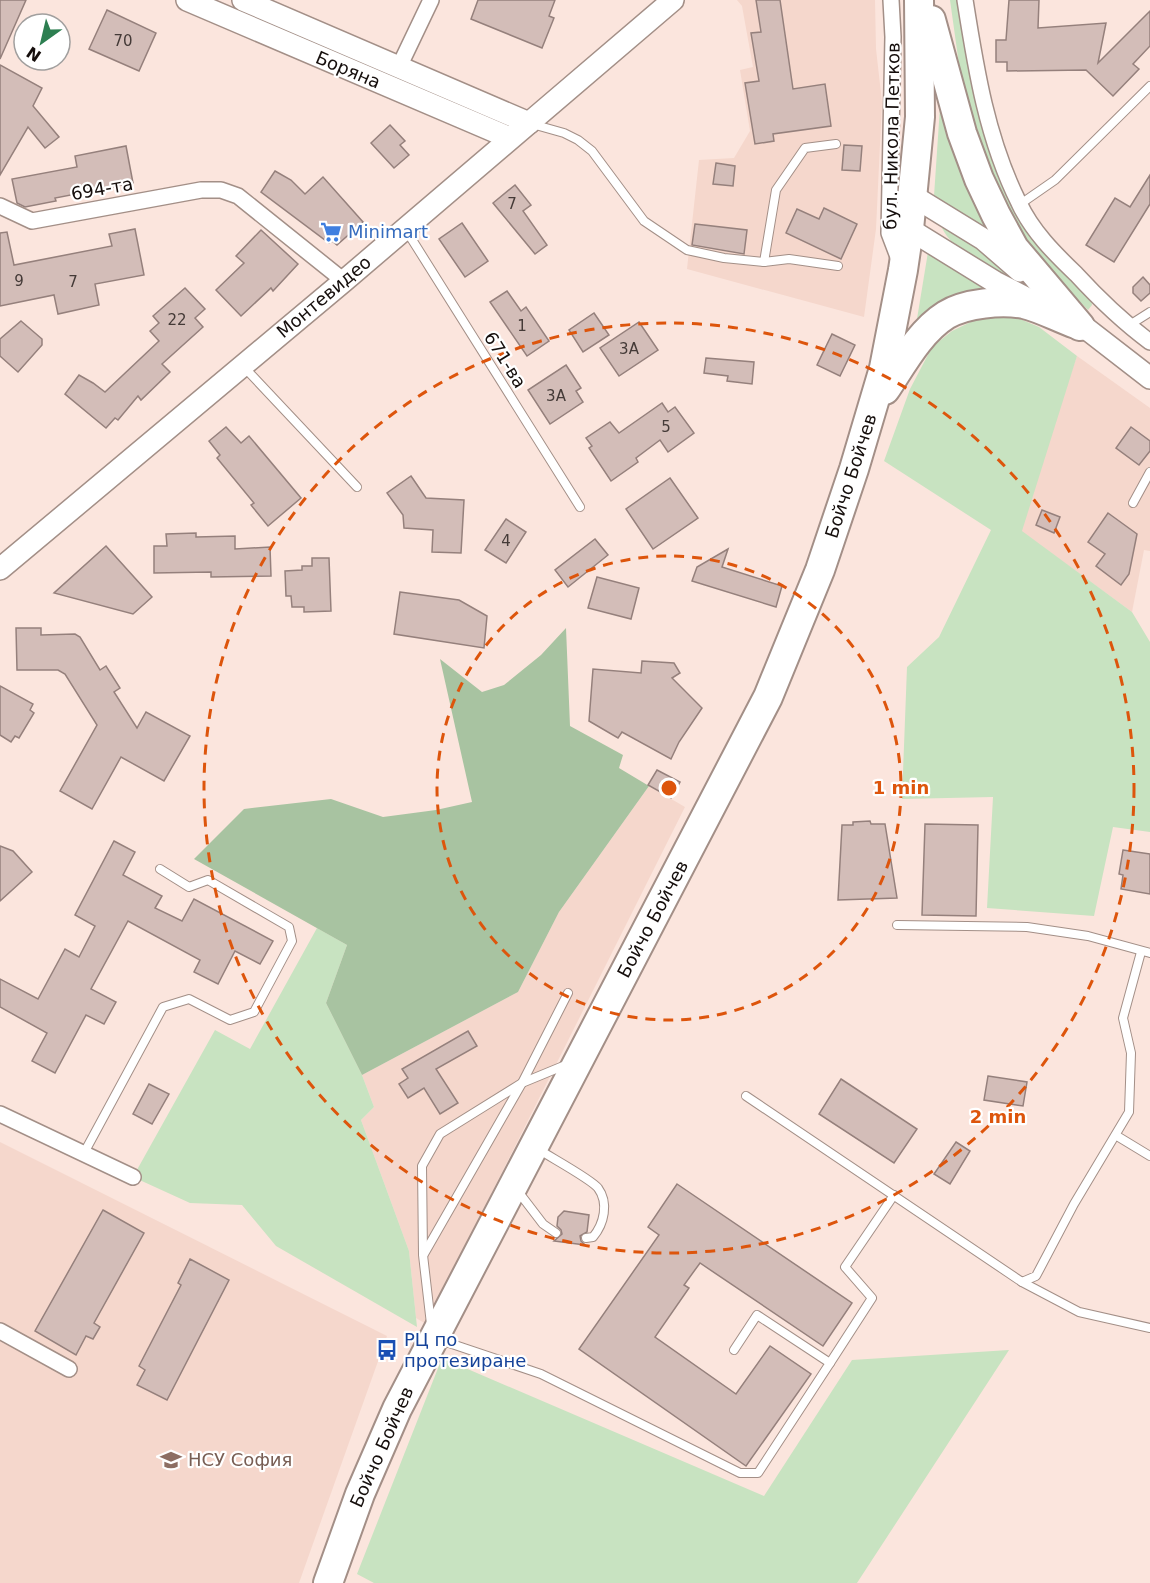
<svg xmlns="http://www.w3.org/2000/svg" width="1150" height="1583" font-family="'DejaVu Sans',sans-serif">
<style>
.built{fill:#f5d7cc}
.green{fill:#c8e3c1}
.forest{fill:#a8c3a1}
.building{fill:#d3bdb8;stroke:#95807c;stroke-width:1.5}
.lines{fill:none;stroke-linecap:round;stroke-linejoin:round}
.lane-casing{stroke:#a38f87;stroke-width:10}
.street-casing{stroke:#a38f87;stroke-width:18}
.secondary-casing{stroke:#a38f87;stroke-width:24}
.highway-casing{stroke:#a38f87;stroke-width:32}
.lane{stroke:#fff;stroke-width:8}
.street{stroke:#fff;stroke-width:15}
.secondary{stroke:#fff;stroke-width:21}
.highway{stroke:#fff;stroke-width:28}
.ring{fill:none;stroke:#dd550c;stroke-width:3;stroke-dasharray:10 8}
.labels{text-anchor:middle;stroke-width:4.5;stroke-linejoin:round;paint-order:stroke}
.number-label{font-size:15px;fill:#443a37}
.street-label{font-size:18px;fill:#150e0c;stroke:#fff}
.shop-label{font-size:18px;fill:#366cbe;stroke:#fff;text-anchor:start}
.transit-label{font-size:18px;fill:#164399;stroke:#fff;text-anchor:start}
.education-label{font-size:18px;fill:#785e54;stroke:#fff;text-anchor:start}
.centre{fill:#dd550c;stroke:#fff;stroke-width:3}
.ring-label{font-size:18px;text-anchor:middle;font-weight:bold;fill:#dd550c;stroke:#fff;stroke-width:4.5;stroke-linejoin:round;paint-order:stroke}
</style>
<rect width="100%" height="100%" fill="#fbe5dd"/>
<g class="built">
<polygon points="737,0 875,0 876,49 882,102 876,229 864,317 687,269 699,160 734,158 750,131 740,70 753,67 742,6"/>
<polygon points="1077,356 1150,408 1150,551 1144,550 1132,612 1017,528"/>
<polygon points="649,786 685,807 426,1324 416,1318 409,1251 361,1120 374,1107 362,1075 518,992 559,912"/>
<polygon points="0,1142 387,1336 299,1583 0,1583"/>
</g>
<g class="green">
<polygon points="950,0 960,0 1000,173 1091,296 1092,305 1088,310 1048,269 1016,225 983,162 962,86"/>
<polygon points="940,107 961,173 992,233 934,196"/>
<path d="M 942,228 C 966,227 992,259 1010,275 L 1007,278 C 985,264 954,252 942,228 Z"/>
<polygon points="928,252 1000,293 915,331"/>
<polygon points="1013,316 1039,327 1077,356 1022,531 1132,612 1150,642 1150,832 1113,827 1094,916 987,908 993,797 902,799 907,667 939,637 991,530 884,461 910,389 932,347 952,331 977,319"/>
<polygon points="317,928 347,945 326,1003 362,1075 374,1107 361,1120 409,1251 417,1327 276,1246 242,1205 190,1203 133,1177 215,1030 250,1049"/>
<polygon points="1009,1350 857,1583 374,1583 357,1574 442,1358 764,1496 852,1360"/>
</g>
<polygon class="forest" points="566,628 570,726 623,755 619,768 649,786 559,912 518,992 362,1075 326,1003 347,945 194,859 244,809 331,799 383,817 436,810 472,802 440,659 482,692 504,685 541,655"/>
<g class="building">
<polygon points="0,0 26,0 0,59"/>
<polygon points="478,0 555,0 549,16 554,18 542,48 471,19"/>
<polygon points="756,0 780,0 793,89 825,84 831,126 773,134 774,141 755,144 745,83 759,81 751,33 761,32"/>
<polygon points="1009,0 1039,0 1038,28 1106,23 1098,63 1150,11 1150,46 1133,64 1139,69 1113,96 1086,70 1007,71 1007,62 996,62 996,40 1006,40"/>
<polygon points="107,10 156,33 139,71 89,49"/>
<polygon points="0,65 42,88 33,106 59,137 45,148 28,127 0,175"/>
<polygon points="390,125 405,141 400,145 409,155 394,168 371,143"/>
<polygon points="844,145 862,146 860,171 842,170"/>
<polygon points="126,146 133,183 55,198 56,201 25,207 17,203 12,179 77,167 75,156"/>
<polygon points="716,163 735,166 733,186 713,184"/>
<polygon points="275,171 291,180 305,194 323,177 363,222 337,245 332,241 329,243 261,192"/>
<polygon points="1150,175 1150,204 1114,262 1086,245 1115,198 1130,207"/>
<polygon points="515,185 531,205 523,211 547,245 535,254 493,203"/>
<polygon points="824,208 857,224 841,259 786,233 797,209 819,219"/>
<polygon points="462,223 488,261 465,277 439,239"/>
<polygon points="695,224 747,230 744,254 692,245"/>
<polygon points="135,229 144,275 95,284 99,305 58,314 54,295 0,306 0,233 7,232 14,265 112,246 109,234"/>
<polygon points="261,230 298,264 273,291 271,288 241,316 216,290 244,263 236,256"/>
<polygon points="1143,277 1150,285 1150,293 1141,301 1133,293 1133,287"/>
<polygon points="185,288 205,309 195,318 203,327 162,364 170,372 141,400 138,396 118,420 115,418 106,428 65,394 79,375 93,383 105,392 159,341 150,331 159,323 153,316"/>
<polygon points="507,291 521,311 526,307 549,341 527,356 490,302"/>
<polygon points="594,313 609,335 583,352 569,330"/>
<polygon points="21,321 42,339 42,345 18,372 0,356 0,339"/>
<polygon points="639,322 658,350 619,376 600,348"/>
<polygon points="832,334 855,345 840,376 817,365"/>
<polygon points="706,358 754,362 752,384 727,381 728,376 704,373"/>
<polygon points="566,365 581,388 576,391 583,402 550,424 528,390"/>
<polygon points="662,403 668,412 675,407 694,433 668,452 660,440 636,458 638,462 611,481 589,448 592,446 586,438 610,422 619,433"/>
<polygon points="226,427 241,443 249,436 301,498 268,526 251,505 254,503 217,458 220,455 209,441"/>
<polygon points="1131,427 1150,441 1150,451 1139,465 1116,448"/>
<polygon points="411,476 426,498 464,500 461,553 432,552 433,530 404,528 403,515 387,493"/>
<polygon points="670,478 698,518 653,549 626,509"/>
<polygon points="1042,510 1060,517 1054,533 1036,525"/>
<polygon points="1108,513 1137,534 1129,574 1121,585 1096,566 1105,554 1088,542"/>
<polygon points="506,519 526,532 506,563 485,550"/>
<polygon points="196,533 196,537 235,536 235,549 270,547 271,576 211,577 211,572 154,573 154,546 167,546 166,534"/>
<polygon points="595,539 608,555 568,587 555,570"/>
<polygon points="106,546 152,597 133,614 54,593"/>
<polygon points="728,549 722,567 782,586 776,607 692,581 697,567"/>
<polygon points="312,558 329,558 331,611 304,612 304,607 292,607 291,596 286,596 285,571 302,570 302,566 312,566"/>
<polygon points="597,577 639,588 631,619 588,608"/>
<polygon points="400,592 459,600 487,616 484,648 394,634"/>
<polygon points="16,628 41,628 41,635 75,634 80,637 100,670 106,666 120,688 114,692 137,728 146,712 190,736 164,781 121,757 92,809 60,791 97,725 65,674 58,670 17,670"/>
<polygon points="642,661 674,663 680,673 672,678 702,708 679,742 671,759 622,732 618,738 589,721 593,669 641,673"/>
<polygon points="0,686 33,704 30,710 34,713 19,738 15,736 11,742 0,735"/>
<polygon points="657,770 680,782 671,798 648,785"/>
<polygon points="870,821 871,824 885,824 897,898 838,900 842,825 853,825 853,822"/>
<polygon points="925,824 978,825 976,916 922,915"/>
<polygon points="114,841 135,852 123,875 162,896 155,908 182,921 194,899 273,941 260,964 235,951 218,984 194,972 200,960 128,921 91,989 116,1002 104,1024 86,1015 55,1073 32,1061 47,1033 0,1007 0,979 38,999 65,949 79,957 95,926 75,915"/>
<polygon points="0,846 13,851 32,872 0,901"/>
<polygon points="1123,850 1150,854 1150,894 1121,889 1123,875 1119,874"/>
<polygon points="468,1031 477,1046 436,1069 458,1103 440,1114 424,1088 408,1098 399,1084 408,1078 402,1069"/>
<polygon points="988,1076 1027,1082 1023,1106 984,1100"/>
<polygon points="841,1079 917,1129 894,1163 819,1114"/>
<polygon points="149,1084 169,1094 152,1124 133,1114"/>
<polygon points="956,1142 970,1151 950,1184 934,1174"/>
<polygon points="677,1184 852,1303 823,1346 700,1263 684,1285 689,1288 655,1337 736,1394 770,1346 811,1374 746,1466 579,1349 659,1235 648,1227"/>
<polygon points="103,1210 144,1233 94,1323 100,1327 93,1339 86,1336 76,1355 35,1331"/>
<polygon points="564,1211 589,1215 587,1232 580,1236 581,1241 585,1245 554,1241 562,1234 561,1230 557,1226 558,1217"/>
<polygon points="190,1259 229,1280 167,1400 137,1385 145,1370 139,1366 181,1285 178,1283"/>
</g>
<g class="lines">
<defs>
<g id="lane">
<polyline points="532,124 564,133 578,140 592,151 644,221 687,250 724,258 764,262 789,259 838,266"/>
<polyline points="1019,205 1055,180 1150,86"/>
<polyline points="406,230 580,507"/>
<polyline points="764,262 776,190 805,148 836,144"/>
<polyline points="1128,326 1150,312"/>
<polyline points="244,367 357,487"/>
<polyline points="1133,503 1150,472"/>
<polyline points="897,925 1027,927 1088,936 1150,953"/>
<polyline points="746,1096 1022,1282 1036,1276 1074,1204 1129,1112 1131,1053 1123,1018 1141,952"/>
<polyline points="1117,1136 1150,1156"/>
<path d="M 538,1149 C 550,1157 591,1179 598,1188 C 609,1203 604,1224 593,1237 L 586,1238"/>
<polyline points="84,1153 163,1007 189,999 230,1020 254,1012 292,941 289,927 208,880 189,887 160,869"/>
<polyline points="517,1190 543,1224 556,1233"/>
<polyline points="424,1254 522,1083 568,993"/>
<polyline points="1022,1282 1079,1312 1150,1328"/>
<polyline points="431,1324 423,1255 422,1166 440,1134 522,1083 568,1064"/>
<polyline points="440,1340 541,1374 740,1473 758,1473 830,1363 757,1315 734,1350"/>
<polyline points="830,1363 872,1298 845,1267 894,1195"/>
</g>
<g id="street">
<polyline points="891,0 893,37 889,233 900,262"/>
<path d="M 965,0 C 976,70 987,139 1019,203 C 1032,231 1054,253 1076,274 C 1099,299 1123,322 1150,342"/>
<polyline points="399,67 431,0"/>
<polyline points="0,206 32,221 201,190 221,190 238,196 344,281"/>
<polyline points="0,1114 133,1177"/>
<polyline points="0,1331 69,1369"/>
</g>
<g id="secondary">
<polyline points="187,0 510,138"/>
<polyline points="243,0 529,123"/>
<polyline points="913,196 983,239 1020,271"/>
<polyline points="909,229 995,282 1030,300"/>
<polyline points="1070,316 1150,378"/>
<polyline points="0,569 344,281 673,0"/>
</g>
<g id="highway">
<polyline points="931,20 962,133 979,179 996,215 1014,248 1080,326"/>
<path d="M 885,390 C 902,365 919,332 946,315 C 966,303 1002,300 1024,304 C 1041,308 1059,318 1076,324"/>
<polyline points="328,1583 360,1494 397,1409 768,697 820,570 854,469 884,368 903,270 909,229 920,117 919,0"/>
</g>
</defs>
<use href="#lane" class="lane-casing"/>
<use href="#street" class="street-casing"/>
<use href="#secondary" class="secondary-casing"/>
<use href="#highway" class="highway-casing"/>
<use href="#lane" class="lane"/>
<use href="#street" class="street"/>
<use href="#secondary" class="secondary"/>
<use href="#highway" class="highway"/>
</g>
<g class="ring">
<circle cx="669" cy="788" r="232"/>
<circle cx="669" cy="788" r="465"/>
</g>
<defs>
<symbol id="supermarket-bare" viewBox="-9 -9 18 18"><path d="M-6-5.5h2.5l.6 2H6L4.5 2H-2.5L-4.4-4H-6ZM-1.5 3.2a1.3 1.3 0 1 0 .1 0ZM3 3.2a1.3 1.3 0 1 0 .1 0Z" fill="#3f7fe0" stroke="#fff" stroke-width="2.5" paint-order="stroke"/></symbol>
<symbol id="bus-bare" viewBox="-9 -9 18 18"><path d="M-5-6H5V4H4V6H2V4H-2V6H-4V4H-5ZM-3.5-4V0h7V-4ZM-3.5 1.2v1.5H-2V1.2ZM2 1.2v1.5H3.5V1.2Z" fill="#1a4fb4" stroke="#fff" stroke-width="2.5" paint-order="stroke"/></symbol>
<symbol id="school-bare" viewBox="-9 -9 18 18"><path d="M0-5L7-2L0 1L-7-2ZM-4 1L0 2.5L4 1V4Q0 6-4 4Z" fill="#8d6e63" stroke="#fff" stroke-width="2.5" paint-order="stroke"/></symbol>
</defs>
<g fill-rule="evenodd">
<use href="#supermarket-bare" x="316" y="217" width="30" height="30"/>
<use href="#bus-bare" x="372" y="1335" width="30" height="30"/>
<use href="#school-bare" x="156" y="1445" width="30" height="30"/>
</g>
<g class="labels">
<g class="number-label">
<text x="123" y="46">70</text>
<text x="512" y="209">7</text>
<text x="19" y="286">9</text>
<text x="73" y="287">7</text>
<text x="177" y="325">22</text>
<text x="522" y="331">1</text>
<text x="629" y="354">3А</text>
<text x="556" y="401">3А</text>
<text x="666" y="432">5</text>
<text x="506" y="546">4</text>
</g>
<g class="street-label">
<text transform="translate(348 70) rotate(23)" y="6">Боряна</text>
<text transform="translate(892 136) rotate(-89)" y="6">бул. Никола Петков</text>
<text transform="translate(102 189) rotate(-10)" y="6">694-та</text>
<text transform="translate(324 297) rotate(-40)" y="6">Монтевидео</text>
<text transform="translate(505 360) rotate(58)" y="6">671-ва</text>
<text transform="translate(851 476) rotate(-72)" y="6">Бойчо Бойчев</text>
<text transform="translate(653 919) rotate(-62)" y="6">Бойчо Бойчев</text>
<text transform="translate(382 1447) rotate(-66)" y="6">Бойчо Бойчев</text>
</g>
<g class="shop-label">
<text x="348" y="238">Minimart</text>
</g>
<g class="transit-label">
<text x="404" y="1346">РЦ по<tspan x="404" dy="21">протезиране</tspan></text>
</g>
<g class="education-label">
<text x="188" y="1466">НСУ София</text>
</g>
</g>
<circle cx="669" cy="788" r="9" class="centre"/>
<g class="ring-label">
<text x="901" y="794">1 min</text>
<text x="998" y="1123">2 min</text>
</g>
<g transform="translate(42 42) rotate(214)"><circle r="28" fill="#ffffff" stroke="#a19f9e" stroke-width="1.5"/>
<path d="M0-4.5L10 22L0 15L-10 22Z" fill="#2d7f51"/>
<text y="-9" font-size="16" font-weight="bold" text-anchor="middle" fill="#150e0c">N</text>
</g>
</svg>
